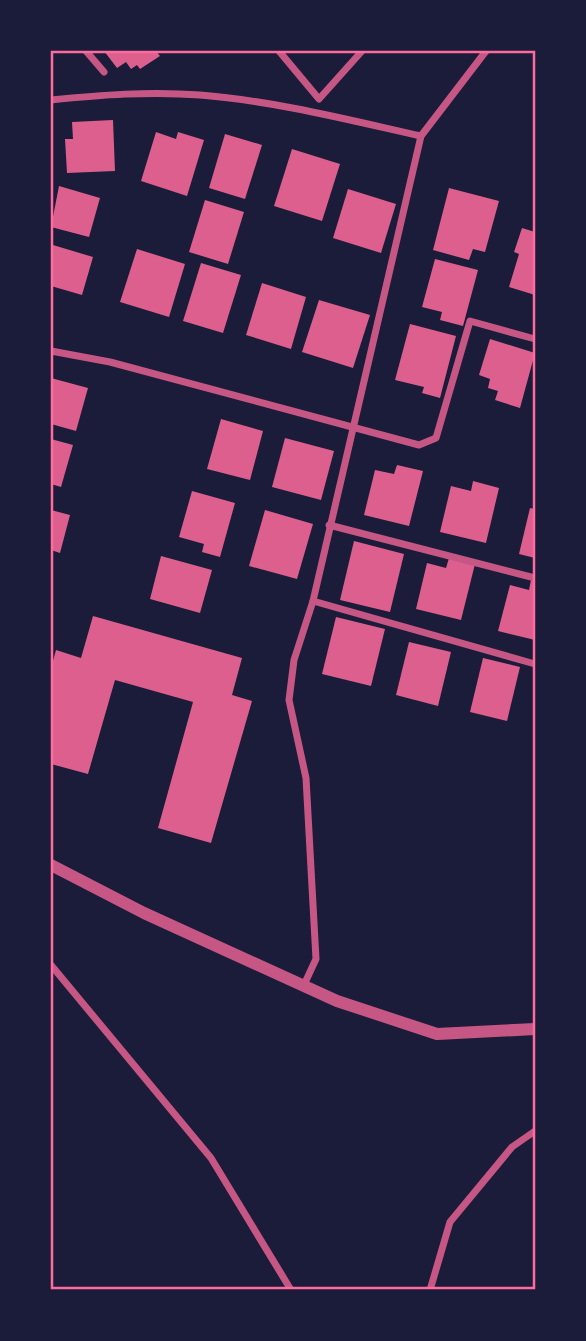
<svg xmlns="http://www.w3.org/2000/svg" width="586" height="1341" font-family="Mulish,sans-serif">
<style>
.building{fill:#dd5f8e}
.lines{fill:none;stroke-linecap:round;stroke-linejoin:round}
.minor{stroke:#c65784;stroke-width:7}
.tertiary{stroke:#c65784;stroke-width:12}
.neatline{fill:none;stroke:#ff6b9d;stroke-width:2.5}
</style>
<rect width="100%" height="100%" fill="#1b1b3a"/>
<g class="building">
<polygon points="104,51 156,51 160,56 140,69 137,65 131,69 126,62 117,68"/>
<polygon points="113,120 115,171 67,173 65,139 73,139 72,122"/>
<polygon points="156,132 176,139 178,132 204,140 187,196 141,181"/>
<polygon points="225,134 262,145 245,199 209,188"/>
<polygon points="292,149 340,164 322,221 274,206"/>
<polygon points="59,186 100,198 89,237 51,227"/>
<polygon points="449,188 499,201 485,252 473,249 469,260 433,250"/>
<polygon points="348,189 396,204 381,253 333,238"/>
<polygon points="205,200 244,212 228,264 189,252"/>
<polygon points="522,228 535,232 535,295 509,287 519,254 514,252"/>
<polygon points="53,245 93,257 82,295 51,286"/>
<polygon points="137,249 185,264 169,317 120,302"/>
<polygon points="435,259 478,270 463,326 440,320 442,312 422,307"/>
<polygon points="201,263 241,275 223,333 183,321"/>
<polygon points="262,283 306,297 291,349 246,335"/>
<polygon points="319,300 370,315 353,368 302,352"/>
<polygon points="410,324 456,336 440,398 422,393 424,387 395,380"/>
<polygon points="490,339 535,353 520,408 495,400 498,391 488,388 490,379 479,375"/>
<polygon points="51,378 88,388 76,431 51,424"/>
<polygon points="221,419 263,431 250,480 207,469"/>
<polygon points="285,438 334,451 321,500 272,487"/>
<polygon points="51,439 73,445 61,487 51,484"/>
<polygon points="397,465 423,471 409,526 364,515 375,470 394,474"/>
<polygon points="473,481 499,488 486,543 440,532 451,486 471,491"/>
<polygon points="192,491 235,503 220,557 202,552 204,544 179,537"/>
<polygon points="530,508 535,509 535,558 519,554"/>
<polygon points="51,510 70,515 60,553 51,550"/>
<polygon points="265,510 313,524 297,579 249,566"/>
<polygon points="354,541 404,554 390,612 340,600"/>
<polygon points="161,556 212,570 200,613 150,599"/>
<polygon points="449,558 475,564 461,620 416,609 427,563 446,568"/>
<polygon points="531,580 535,581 535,640 498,631 510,585 529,590"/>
<polygon points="93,616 242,658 232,695 252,701 211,843 158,828 193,702 115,680 88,774 51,764 51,668 56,650 81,658"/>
<polygon points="336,617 385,629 371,686 322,674"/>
<polygon points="409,642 451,652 438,706 396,695"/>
<polygon points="483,658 520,667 507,721 470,712"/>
</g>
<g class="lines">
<g class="minor">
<polyline points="86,51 104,72"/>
<polyline points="279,51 319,99 362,51"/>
<path d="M 51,100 C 100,95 150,91 200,95 C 275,101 349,120 421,136"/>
<polyline points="51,351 110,362 419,445 436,438 470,321 535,339"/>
<polyline points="329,525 535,578"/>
<polyline points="313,601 535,664"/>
<polyline points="51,965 211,1158 291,1290"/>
<polyline points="303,987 316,959 306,778 289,700 294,660 313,601 421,136 486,51"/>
<polyline points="430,1290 450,1222 512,1147 535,1131"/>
</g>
<polyline class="tertiary" points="51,865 144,913 337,1001 437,1034 535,1029"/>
</g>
<rect width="586" height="1341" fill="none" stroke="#1b1b3a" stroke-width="105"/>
<rect x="52" y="52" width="482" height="1236" class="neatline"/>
</svg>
